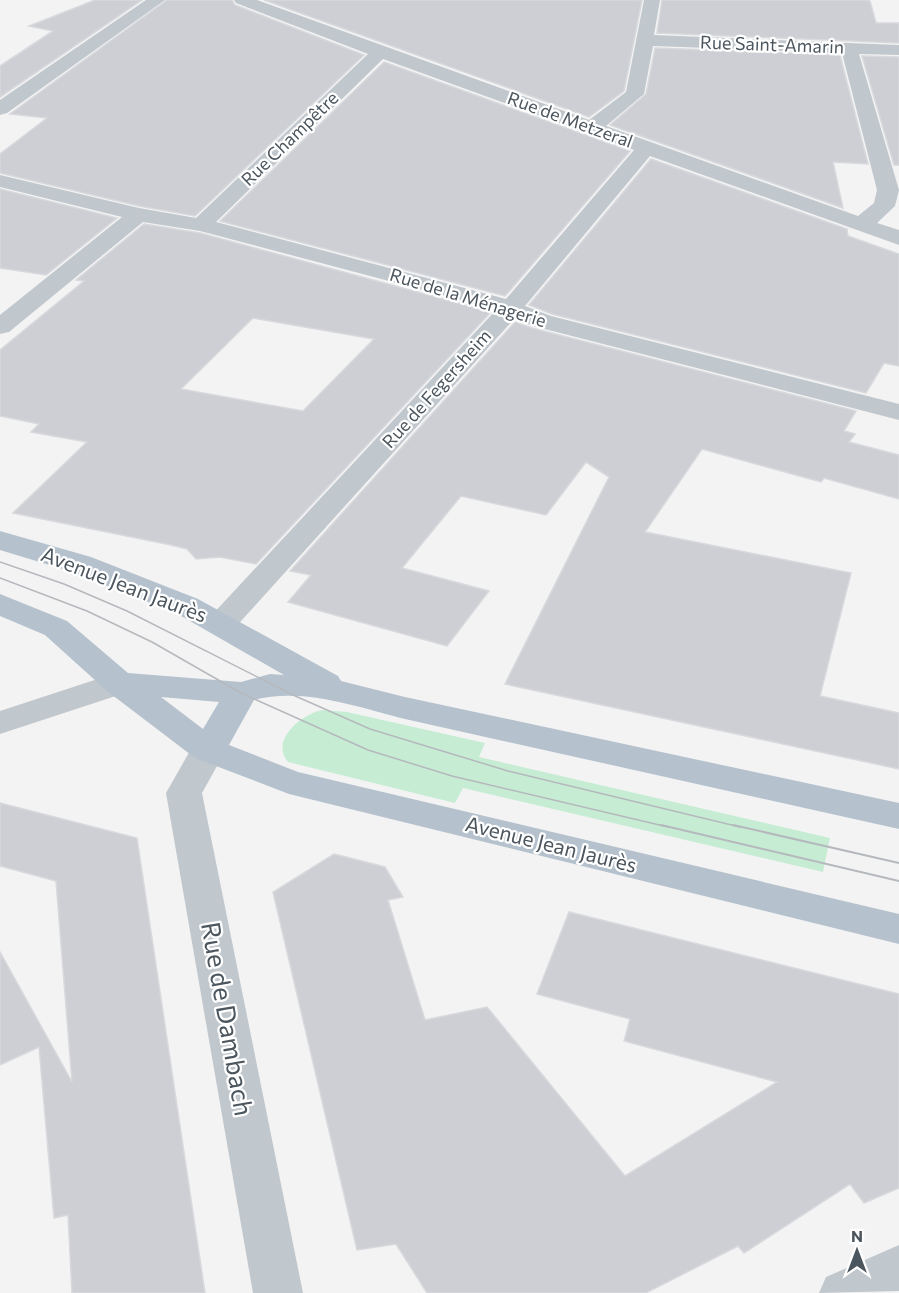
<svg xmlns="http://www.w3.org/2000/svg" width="899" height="1293" font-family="Commissioner,sans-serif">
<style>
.green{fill:#c6edd4}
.building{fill:#cdcfd4;stroke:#d7d9dd;stroke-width:1.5;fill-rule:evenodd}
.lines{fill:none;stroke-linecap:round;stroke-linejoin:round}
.minor{fill:#c0c7cd;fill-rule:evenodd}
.major{fill:#b5c2ce;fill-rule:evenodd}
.tram-far1{stroke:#b5b8bc;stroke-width:1.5}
.tram{stroke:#b5b8bc;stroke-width:2}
.labels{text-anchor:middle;stroke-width:4.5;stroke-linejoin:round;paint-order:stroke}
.far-street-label{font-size:18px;fill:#4c565e;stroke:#fff}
.street-label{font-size:21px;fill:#4c565e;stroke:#fff}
.near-street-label{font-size:26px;fill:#4c565e;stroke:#fff}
</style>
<rect width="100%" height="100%" fill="#f4f3f3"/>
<path class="green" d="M 323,710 L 347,712 L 485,743 L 479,757 L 830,838 L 823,872 L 463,788 L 455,803 L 288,762 C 269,740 303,713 323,710 Z"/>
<g class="building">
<polygon points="95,0 142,0 0,97 0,66 53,31 29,26"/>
<polygon points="167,0 232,0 235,5 364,55 195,216 139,206 0,173 0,154 47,118 10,114"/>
<polygon points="264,0 642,0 624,91 589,117"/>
<polygon points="662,0 865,0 870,1 876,23 899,23 899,43 657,33"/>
<polygon points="655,48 840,55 868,164 833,162 843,208 610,125 646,94"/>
<polygon points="862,56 899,57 899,165 894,165"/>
<polygon points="384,62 630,151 505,296 220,221"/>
<polygon points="651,159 847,229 848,236 899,254 899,366 884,363 866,393 552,314 529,305"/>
<polygon points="0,189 117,218 46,275 0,268"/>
<path d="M 144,224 L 200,233 L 491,312 L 256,564 L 220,557 L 196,559 L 187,549 L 171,545 L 13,513 L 87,442 L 31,432 L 39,424 L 0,416 L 0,350 L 84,281 L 76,280 ZM 253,318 L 374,339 L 303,411 L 181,389 Z"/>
<polygon points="515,322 532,328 856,411 844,431 855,434 849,442 899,455 899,499 824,478 821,482 702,449 645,532 851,573 820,696 899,713 899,769 505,684 609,477 586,462 546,515 461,496 402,568 489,591 447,646 288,602 311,575 290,571"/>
<polygon points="0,803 137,838 205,1293 72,1293 68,1215 54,1218 39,1047 0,1065 0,952 72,1082 56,881 0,866"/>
<polygon points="334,854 385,867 403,897 388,900 425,1020 487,1007 625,1176 777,1082 624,1041 630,1019 537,994 569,912 899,994 899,1188 864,1203 850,1184 744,1253 738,1246 646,1293 427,1293 396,1244 357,1250 273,892"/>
</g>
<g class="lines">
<g class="minor">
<polygon points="146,0 165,0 7,113 0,115 0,100"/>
<path d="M 234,0 L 257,0 L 589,120 L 626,92 L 644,0 L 660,0 L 654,35 L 899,45 L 899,55 L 859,54 L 899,190 L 895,206 L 877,223 L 899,230 L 899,245 L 650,156 L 525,306 L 551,316 L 899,404 L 899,420 L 533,326 L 514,319 L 232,631 L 221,634 L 210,631 L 205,624 L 210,617 L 495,311 L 476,304 L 200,231 L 143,222 L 9,332 L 0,334 L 0,315 L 122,217 L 0,187 L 0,175 L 139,208 L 196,218 L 368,54 L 236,3 ZM 653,46 L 842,53 L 877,190 L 874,203 L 858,216 L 606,126 L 644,94 ZM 383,59 L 634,150 L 506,299 L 216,222 Z"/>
<polygon points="119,672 131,675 136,683 131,691 0,734 0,711"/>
<polygon points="208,738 221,742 226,750 202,793 303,1293 253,1293 166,793 195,742"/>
<polygon points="899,1245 899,1291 819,1293 826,1277"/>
</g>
<path class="major" d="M 0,531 L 91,557 L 198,599 L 338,676 L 341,681 L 405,697 L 899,803 L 899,829 L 405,719 C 357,707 303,687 254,700 L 229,745 L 298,772 L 899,914 L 899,944 L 289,794 L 195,758 L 107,691 L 45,635 L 0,616 L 0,594 L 67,621 L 128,673 L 241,682 L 270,674 L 284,675 L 176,613 L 69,571 L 0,550 ZM 161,697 L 219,702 L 203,729 Z"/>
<g class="tram-far1">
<polyline points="0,562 64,584 127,611 293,695 370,729 508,771 740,827"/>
<polyline points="0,578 87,611 152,642 241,693 368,750 452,776 668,827"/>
</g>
<g class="tram">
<polyline points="661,825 899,881"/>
<polyline points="733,825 899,863"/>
</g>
</g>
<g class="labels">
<g class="far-street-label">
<text transform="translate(772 45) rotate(2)" y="6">Rue Saint-Amarin</text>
<text transform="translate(570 120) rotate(20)" y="6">Rue de Metzeral</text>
<text transform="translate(290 139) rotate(-44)" y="6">Rue Champêtre</text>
<text transform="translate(468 298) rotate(17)" y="6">Rue de la Ménagerie</text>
<text transform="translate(437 389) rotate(-48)" y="6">Rue de Fegersheim</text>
</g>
<g class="street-label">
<text transform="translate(124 585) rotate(21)" y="7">Avenue Jean Jaurès</text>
<text transform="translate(551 845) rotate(14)" y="7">Avenue Jean Jaurès</text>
</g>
<g class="near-street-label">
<text transform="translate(227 1019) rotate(80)" y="9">Rue de Dambach</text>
</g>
</g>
<g transform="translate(857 1251)" stroke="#ffffff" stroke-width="4.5" paint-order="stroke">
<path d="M0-4.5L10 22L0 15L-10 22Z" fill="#4c565e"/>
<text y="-9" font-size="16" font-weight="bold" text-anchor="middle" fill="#4c565e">N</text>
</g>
</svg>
